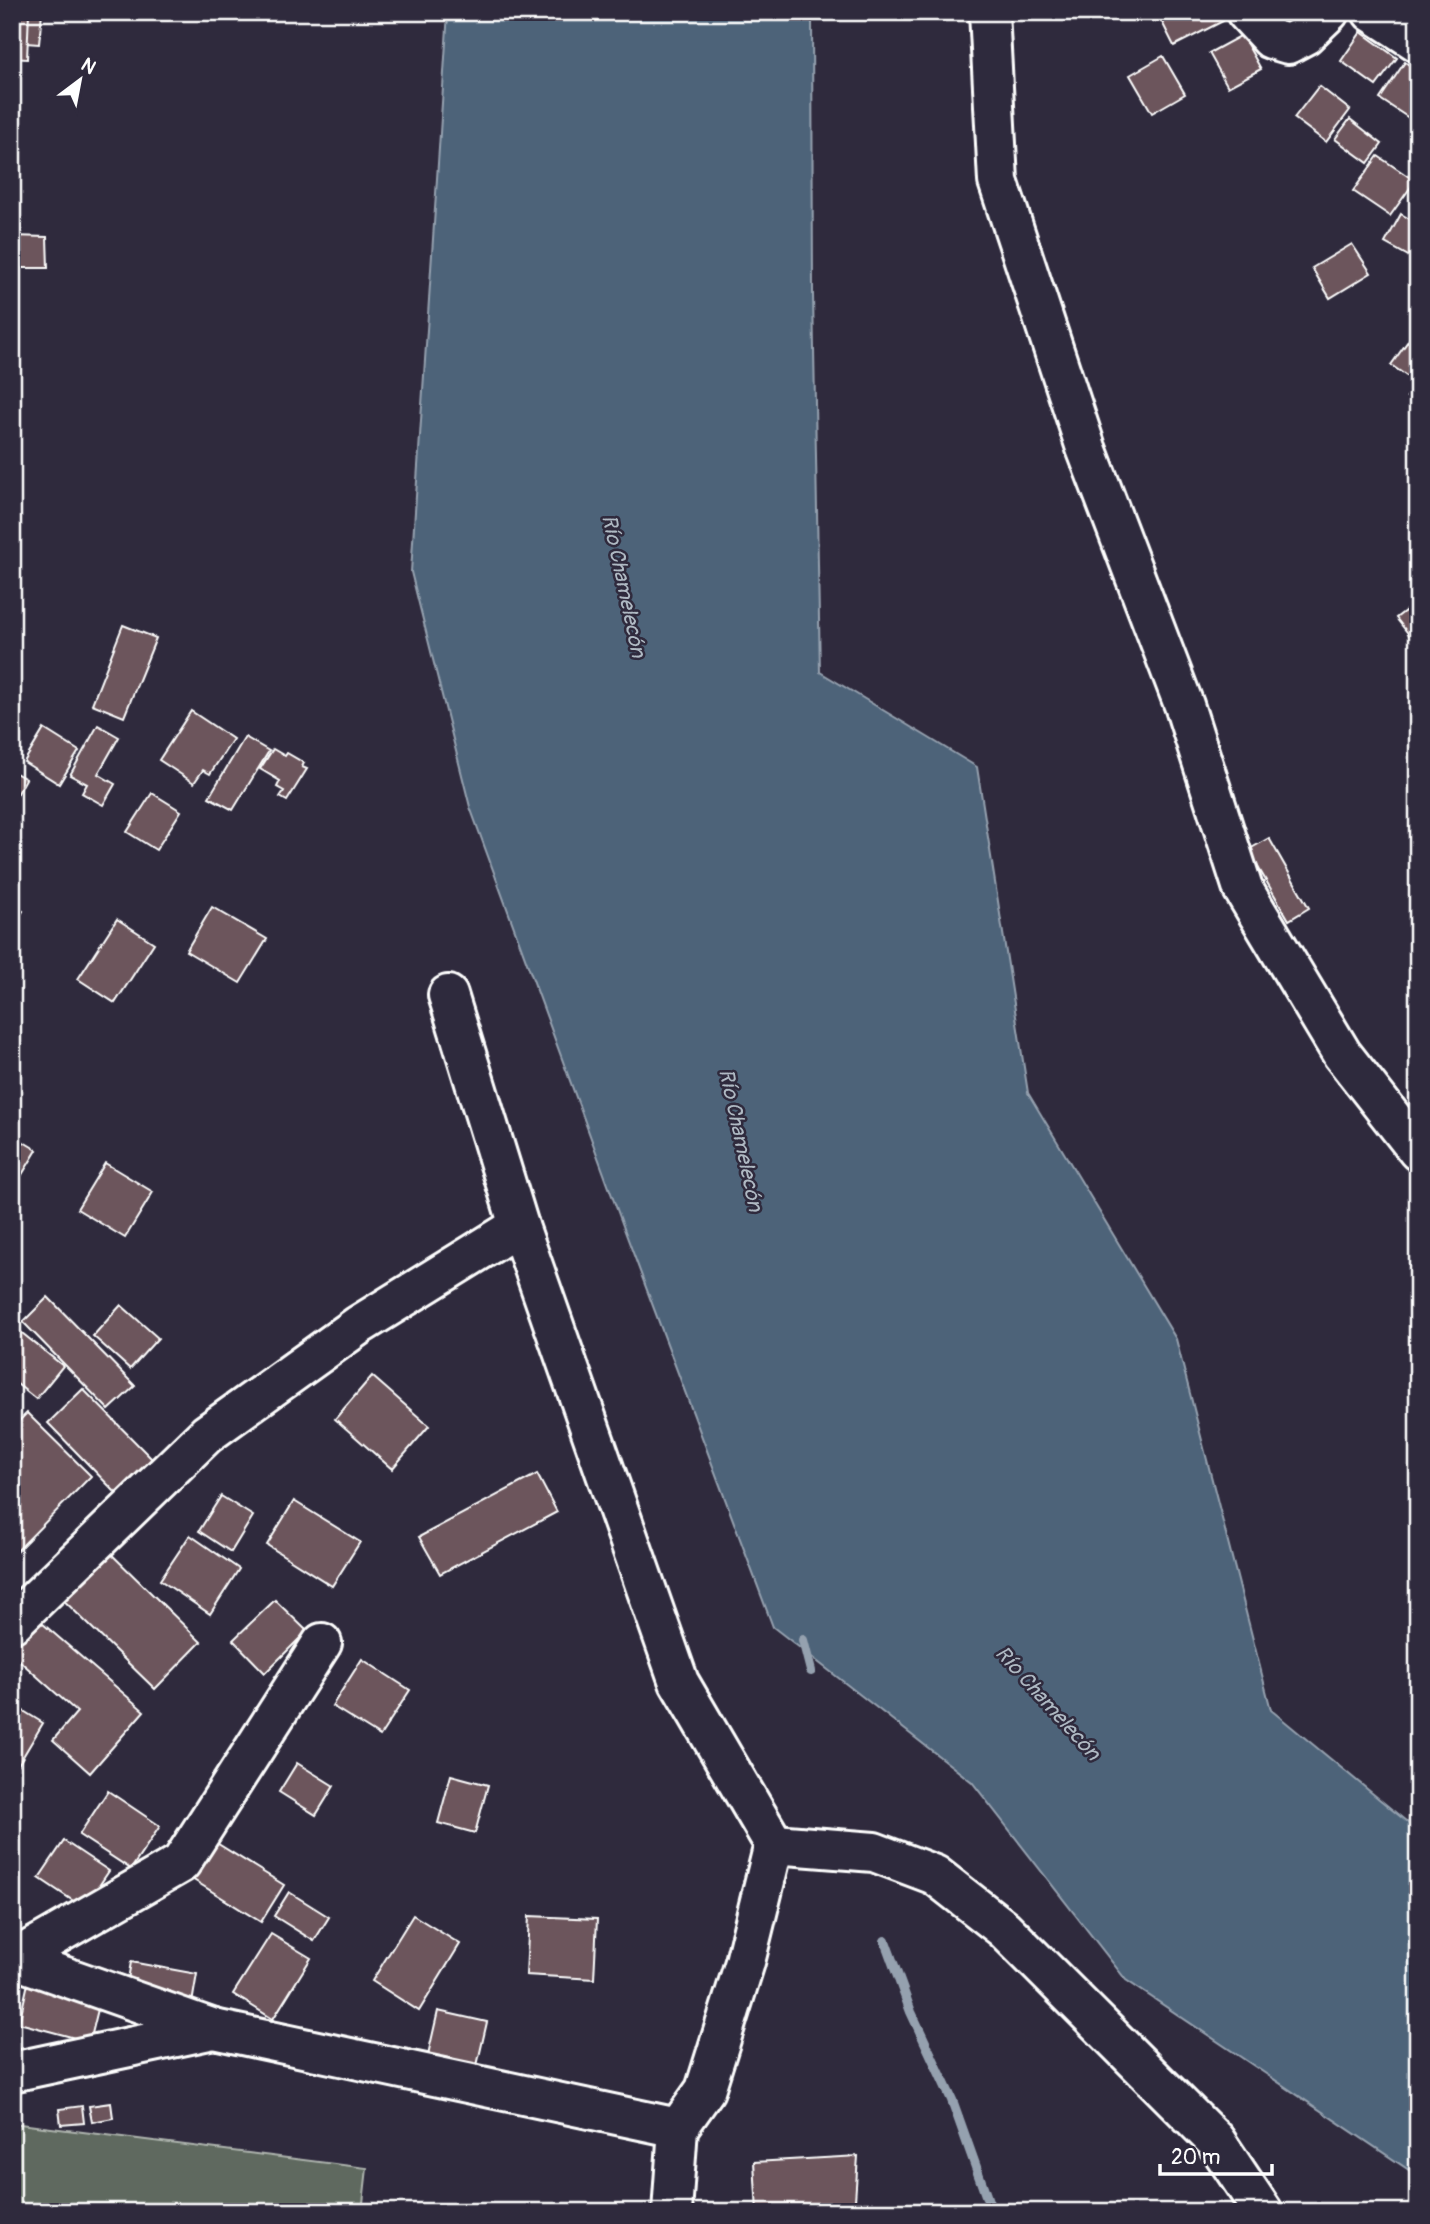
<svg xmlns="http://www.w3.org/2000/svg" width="1430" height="2224" font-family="Pangolin,sans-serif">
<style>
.green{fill:#5e695e;stroke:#aeb4ae;stroke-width:2}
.water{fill:#4e6379;stroke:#95a1af;stroke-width:2}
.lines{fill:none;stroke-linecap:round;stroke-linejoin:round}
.stream{stroke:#95a1af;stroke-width:10}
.building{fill:#6c555c;stroke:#fff;stroke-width:2}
.minor-casing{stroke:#fff;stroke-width:44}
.minor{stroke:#2f2a3d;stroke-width:38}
.labels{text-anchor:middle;stroke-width:5;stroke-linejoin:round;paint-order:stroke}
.water-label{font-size:21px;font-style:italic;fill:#afb9c3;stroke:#2f2a3d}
</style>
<rect width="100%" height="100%" fill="#2f2a3d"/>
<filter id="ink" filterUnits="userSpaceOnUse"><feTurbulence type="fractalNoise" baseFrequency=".0143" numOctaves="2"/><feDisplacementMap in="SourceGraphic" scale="14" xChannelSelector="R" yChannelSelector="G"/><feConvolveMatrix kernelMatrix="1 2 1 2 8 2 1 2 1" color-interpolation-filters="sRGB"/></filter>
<g filter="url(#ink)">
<polygon class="green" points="12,2123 367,2168 362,2212 12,2212"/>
<polygon class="water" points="448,12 812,12 813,295 820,672 977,767 1028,1093 1176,1339 1271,1710 1418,1831 1418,2176 1126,1980 972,1782 773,1627 626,1234 470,807 411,572"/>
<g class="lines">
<g class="stream">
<polyline points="803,1640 811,1671"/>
<polyline points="885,1941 911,2012 952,2100 992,2212"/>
</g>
</g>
<g class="building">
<polygon points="12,12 42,12 39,44 12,42"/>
<polygon points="12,12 29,12 27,59 12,58"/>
<polygon points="101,12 169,12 168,20"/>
<polygon points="1157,12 1219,12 1223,21 1174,46"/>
<polygon points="1361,32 1397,58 1376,86 1341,61"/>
<polygon points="1242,35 1261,69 1228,87 1209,53"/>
<polygon points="1163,56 1185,94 1152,113 1130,75"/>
<polygon points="1405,62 1418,71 1418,124 1380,99"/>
<polygon points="1319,86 1350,110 1326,142 1294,118"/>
<polygon points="1350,119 1382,144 1368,163 1335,139"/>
<polygon points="1378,156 1415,181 1390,216 1353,191"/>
<polygon points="1401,214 1418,224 1418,248 1412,258 1385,243"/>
<polygon points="12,236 47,237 48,268 12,268"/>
<polygon points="1352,244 1371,273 1330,298 1312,268"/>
<polygon points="1418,327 1418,384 1391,365"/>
<polygon points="1418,384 1418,402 1407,397"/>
<polygon points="1418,601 1418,646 1396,618"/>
<polygon points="123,625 156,638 124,717 92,704"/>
<polygon points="191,711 233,739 210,774 203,770 194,783 159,760"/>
<polygon points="98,725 119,737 98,774 115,784 103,805 82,793 87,784 70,775"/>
<polygon points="44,729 79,751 59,784 24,762"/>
<polygon points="245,737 269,751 233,810 209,797"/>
<polygon points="273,749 285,756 287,753 304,763 302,767 307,769 287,801 280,797 284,791 277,787 280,781 260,769"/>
<polygon points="12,771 26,779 12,804"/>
<polygon points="152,793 181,811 156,850 127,832"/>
<polygon points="1269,838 1309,908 1289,920 1248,850"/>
<polygon points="12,905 23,911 12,928"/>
<polygon points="212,907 267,939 240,983 186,951"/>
<polygon points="117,919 154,943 115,1003 78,979"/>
<polygon points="12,1135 37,1150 12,1191"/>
<polygon points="105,1163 153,1192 125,1238 77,1209"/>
<polygon points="48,1297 135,1386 109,1410 23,1322"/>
<polygon points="121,1305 158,1338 130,1369 93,1336"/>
<polygon points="12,1325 63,1366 36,1399 12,1380"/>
<polygon points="372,1376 429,1426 392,1469 335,1419"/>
<polygon points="83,1389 152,1459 117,1494 48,1423"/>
<polygon points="27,1413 91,1476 12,1556 12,1428"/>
<polygon points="537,1474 557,1512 440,1574 419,1537"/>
<polygon points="221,1496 253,1516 231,1552 199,1531"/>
<polygon points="294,1501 360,1542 332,1586 267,1545"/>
<polygon points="190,1535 239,1569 210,1614 160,1580"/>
<polygon points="100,1543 201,1642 155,1689 54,1591"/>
<polygon points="275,1600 307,1631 265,1673 233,1640"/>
<polygon points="35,1617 144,1711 90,1773 53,1740 77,1712 12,1654 12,1644"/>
<polygon points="362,1659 410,1690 380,1736 332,1706"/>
<polygon points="17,1707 43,1723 18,1765 12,1762 12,1715"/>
<polygon points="297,1763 334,1786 316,1815 279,1792"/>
<polygon points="451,1775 488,1785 475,1833 438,1823"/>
<polygon points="108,1791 160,1826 131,1869 79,1835"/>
<polygon points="64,1841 109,1871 84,1908 39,1878"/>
<polygon points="215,1842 284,1885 261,1922 192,1879"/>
<polygon points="289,1892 329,1917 314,1941 274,1916"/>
<polygon points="413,1915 460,1944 419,2011 372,1981"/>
<polygon points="529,1916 597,1919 594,1979 526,1975"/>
<polygon points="271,1934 311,1958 273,2019 233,1994"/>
<polygon points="131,1962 197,1974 191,2009 125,1997"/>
<polygon points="28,1983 100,2001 90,2042 19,2023"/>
<polygon points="438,2011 487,2022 476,2070 427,2059"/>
<polygon points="111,2103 113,2118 92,2122 89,2106"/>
<polygon points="82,2106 84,2123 61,2125 59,2109"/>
<polygon points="858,2156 855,2201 784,2212 757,2212 754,2162"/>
<polygon points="845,2203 857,2212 840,2212"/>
</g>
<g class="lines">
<defs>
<g id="minor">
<polyline points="989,12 998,181 1086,448 1184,705 1243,889 1342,1054 1418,1151"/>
<polyline points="1246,12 1271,39 1288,44 1305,35 1329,12"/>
<polyline points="1372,12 1418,42"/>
<polyline points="448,995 519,1226"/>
<polyline points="12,1623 207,1434 359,1325 519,1226 679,1682 774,1844 745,1962 705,2090 678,2128 672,2212"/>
<polyline points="774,1844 874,1852 935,1875 1004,1929 1215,2140 1263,2212"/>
<polyline points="12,1958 214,2029 678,2128"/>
<polyline points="14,1959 181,1863 322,1643"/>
<polyline points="12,2072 214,2029"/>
</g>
</defs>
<use href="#minor" class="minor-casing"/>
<use href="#minor" class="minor"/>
</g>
</g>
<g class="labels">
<g class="water-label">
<text transform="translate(624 586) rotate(78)" y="7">Río Chamelecón</text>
<text transform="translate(741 1140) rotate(78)" y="7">Río Chamelecón</text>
<text transform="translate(1048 1703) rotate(48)" y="7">Río Chamelecón</text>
</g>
</g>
<rect width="1430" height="2224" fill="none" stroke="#2f2a3d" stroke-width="42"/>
<rect x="21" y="21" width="1388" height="2182" fill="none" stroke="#fff" stroke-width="2.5" filter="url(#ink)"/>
<g transform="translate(80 80) rotate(32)" stroke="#2f2a3d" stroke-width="5" paint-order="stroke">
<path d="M0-5L12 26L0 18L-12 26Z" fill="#ffffff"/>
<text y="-10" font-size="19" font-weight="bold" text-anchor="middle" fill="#ffffff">N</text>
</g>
<path d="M1160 2164v10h112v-10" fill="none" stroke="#ffffff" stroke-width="3.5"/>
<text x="1171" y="2164" font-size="21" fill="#ffffff" stroke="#2f2a3d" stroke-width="5" paint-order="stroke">20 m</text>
</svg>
